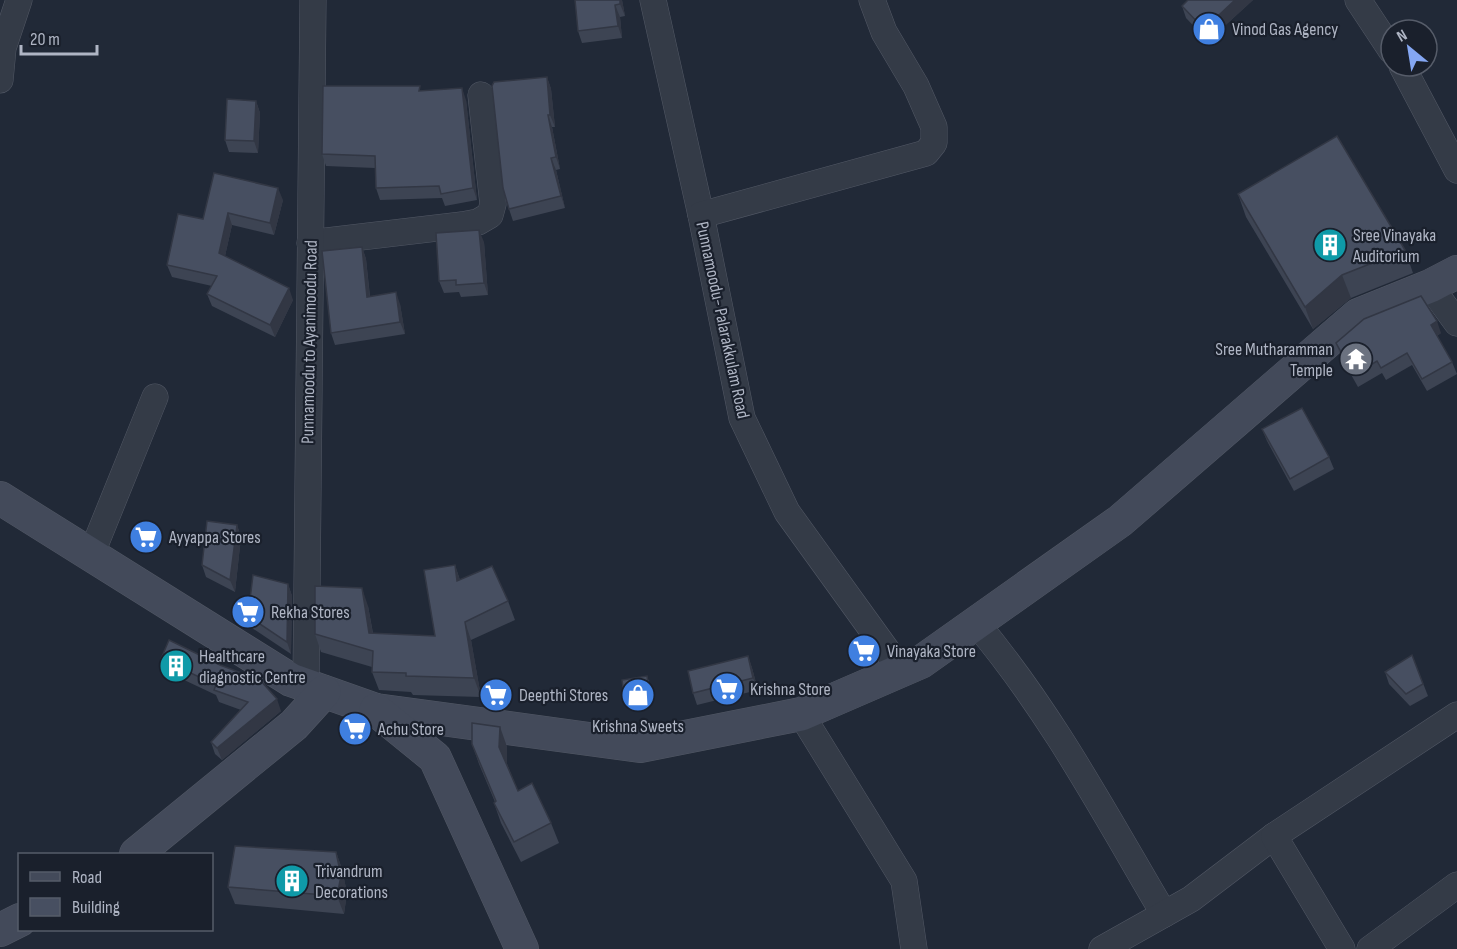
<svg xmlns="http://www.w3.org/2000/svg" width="1457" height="949" font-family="'Sofia Sans Condensed',sans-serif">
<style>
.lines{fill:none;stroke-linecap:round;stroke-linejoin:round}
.street-casing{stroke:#525865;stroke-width:27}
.secondary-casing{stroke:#525865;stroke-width:34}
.street{stroke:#343b47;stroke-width:26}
.secondary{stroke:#434a5a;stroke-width:33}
.wall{fill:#3d4453}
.shaded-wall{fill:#323744}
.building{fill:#474f61;stroke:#323744;stroke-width:1.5}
.labels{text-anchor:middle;stroke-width:4.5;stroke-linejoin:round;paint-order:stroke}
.poi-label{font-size:18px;fill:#afb5c4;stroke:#1a202c;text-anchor:start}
.street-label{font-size:18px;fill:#afb5c4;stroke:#1a202c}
</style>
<rect width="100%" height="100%" fill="#212937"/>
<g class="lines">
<defs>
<g id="street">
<polyline points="653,0 701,215 742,418 787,512 901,670"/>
<polyline points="1358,0 1391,50"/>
<polyline points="1402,66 1457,170"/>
<polyline points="0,80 3,48 19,0"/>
<polyline points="701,215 926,153 934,143 934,127 916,86 884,32 872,0"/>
<polyline points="310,243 462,225 478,222 490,215 493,204 481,95"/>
<polyline points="1430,286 1457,323"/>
<polyline points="91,555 155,397"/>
<path d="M 976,623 C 1051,712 1105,814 1164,914"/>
<polyline points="306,684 313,0"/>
<polyline points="801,714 904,881 914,949"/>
<polyline points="1102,949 1191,899 1274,836"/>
<polyline points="1342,949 1274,836 1457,715"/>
<polyline points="1370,949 1457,885"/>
</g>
<g id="secondary">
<polyline points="0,498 291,680 376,710 640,746 801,714 921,662 1120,521 1358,315 1430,286 1457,272"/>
<polyline points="376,710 435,758 522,949"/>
<polyline points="136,854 294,725 324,692"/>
<polyline points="0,930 20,920"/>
</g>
</defs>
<use href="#street" class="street-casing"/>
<use href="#secondary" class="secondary-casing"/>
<use href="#street" class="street"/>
<use href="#secondary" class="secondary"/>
</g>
<g class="wall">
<polygon points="622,0 625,16 620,17 622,38 582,43 578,31"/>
<polygon points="1188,0 1253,0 1208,41 1186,18 1182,6"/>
<polygon points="547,77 551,89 555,127 552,127 560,169 556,170 565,208 513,221 509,209"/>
<polygon points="421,91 466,100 477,200 445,206 442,198 380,200 376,188 375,168 326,166 322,154"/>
<polygon points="256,101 260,113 258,153 229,152 225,140"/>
<polygon points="1238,194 1405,250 1413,273 1351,298 1313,329 1246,217"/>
<polygon points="283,200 274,235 232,225 225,256 293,300 275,337 212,306 207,294 212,286 172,277 167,265 203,219"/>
<polygon points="484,242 488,295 461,297 459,292 444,293 439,281"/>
<polygon points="362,247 366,259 370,296 400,304 405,334 335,345 331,333"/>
<polygon points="1441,333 1437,336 1452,362 1457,374 1427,391 1412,365 1386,380 1382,373 1358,387 1340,355 1336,343"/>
<polygon points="1262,429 1329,457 1334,469 1294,491 1267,441"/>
<polygon points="237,525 241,537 235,592 206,577 202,565"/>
<polygon points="455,565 460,580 508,601 515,620 471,640 481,697 413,695 411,692 379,690 372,672 372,667 321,652 315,634 368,606 373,633 435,636"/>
<polygon points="288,584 292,596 291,654 252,628 248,616"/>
<polygon points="1412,655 1428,696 1410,706 1389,684 1385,672"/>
<polygon points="748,656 752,668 758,690 697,705 693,693"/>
<polygon points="161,659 281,711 222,760 215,754 211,742 241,710 219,702 216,695 165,671"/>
<polygon points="647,676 649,682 652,704 628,708 625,702"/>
<polygon points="500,727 507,747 507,764 518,791 551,823 559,843 521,862 501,823 494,803 495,802 479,764 472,744"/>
<polygon points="336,852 342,869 347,893 344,914 235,904 228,887"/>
</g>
<g class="shaded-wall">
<polygon points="620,0 622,0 625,16 620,4"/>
<polygon points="1235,0 1253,0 1208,41 1204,29"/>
<polygon points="615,5 620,17 622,38 618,26"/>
<polygon points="547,77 551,89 555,127 550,115"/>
<polygon points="462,88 466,100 477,200 473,188"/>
<polygon points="256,101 260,113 258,153 254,141"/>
<polygon points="548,115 552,127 560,169 556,157"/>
<polygon points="551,158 556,170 565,208 561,196"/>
<polygon points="278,188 283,200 274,235 270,223"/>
<polygon points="228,213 232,225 223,265 219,253"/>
<polygon points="479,230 484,242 488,295 484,283"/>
<polygon points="362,247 366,259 371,309 367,297"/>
<polygon points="1342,275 1351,298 1313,329 1305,307"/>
<polygon points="289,288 293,300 275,337 270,325"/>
<polygon points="396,292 400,304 405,334 400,322"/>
<polygon points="1437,321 1441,333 1435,337 1431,325"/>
<polygon points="237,525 241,537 235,592 230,580"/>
<polygon points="455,565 461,584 457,581"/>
<polygon points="288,584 292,596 291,654 287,642"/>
<polygon points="362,588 368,606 376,652 369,633"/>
<polygon points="465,622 471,640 481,697 474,678"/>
<polygon points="748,656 752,668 758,690 753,678"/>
<polygon points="647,676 649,682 652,704 650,698"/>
<polygon points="277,699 281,711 222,760 217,748"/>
<polygon points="500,727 507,747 507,767 499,747"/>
<polygon points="336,852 342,869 347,893 344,914 337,896"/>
</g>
<g class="building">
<polygon points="575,0 620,0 620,4 615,5 618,26 578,31"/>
<polygon points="1188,0 1235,0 1204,29 1182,6"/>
<polygon points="547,77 550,115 548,115 556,157 551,158 561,196 509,209 503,188 492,86 494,82"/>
<polygon points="323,86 420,86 419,91 462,88 473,188 441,194 439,186 376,188 375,156 322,154"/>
<polygon points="227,99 256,101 254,141 225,140"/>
<polygon points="1337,136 1405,250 1342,275 1305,307 1238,194"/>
<polygon points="214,173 278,188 270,223 228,213 219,253 289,288 270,325 207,294 217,276 167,265 178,214 203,219"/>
<polygon points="479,230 484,283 456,285 456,280 439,281 436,233"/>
<polygon points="362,247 367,297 396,292 400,322 331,333 322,251"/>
<polygon points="1421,296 1437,321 1431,325 1452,362 1422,379 1407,353 1381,368 1377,361 1354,375 1336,343 1364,319"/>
<polygon points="1302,408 1329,457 1290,479 1262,429"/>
<polygon points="207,521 237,525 230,580 202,565"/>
<polygon points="455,565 457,581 492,566 508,601 465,622 474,678 406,676 406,673 372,672 373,651 315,634 315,586 362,588 369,633 435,636 424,570"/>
<polygon points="253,575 288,584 287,642 248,616"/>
<polygon points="169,640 220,665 260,680 277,699 217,748 211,742 248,702 214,690 216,685 161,659"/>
<polygon points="1412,655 1423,684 1406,694 1385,672"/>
<polygon points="748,656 753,678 693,693 688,671"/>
<polygon points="647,676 650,698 625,702 622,680"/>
<polygon points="472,723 500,727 499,747 518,791 532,783 551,823 514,842 494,803 496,801 472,744"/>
<polygon points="235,846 336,852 341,876 337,896 228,887"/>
</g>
<defs>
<symbol id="shop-disc" viewBox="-11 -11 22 22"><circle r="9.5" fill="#3f7fe0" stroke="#1a202c"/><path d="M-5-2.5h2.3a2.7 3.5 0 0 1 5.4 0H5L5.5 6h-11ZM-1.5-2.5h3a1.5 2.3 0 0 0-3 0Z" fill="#fff"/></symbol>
<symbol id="building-disc" viewBox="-11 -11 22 22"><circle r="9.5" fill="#0f9aa8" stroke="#1a202c"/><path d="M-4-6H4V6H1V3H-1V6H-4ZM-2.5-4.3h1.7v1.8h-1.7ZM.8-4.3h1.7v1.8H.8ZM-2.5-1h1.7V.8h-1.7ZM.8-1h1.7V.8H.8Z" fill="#fff"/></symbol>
<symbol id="temple-disc" viewBox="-11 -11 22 22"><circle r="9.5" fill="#6b7280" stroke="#1a202c"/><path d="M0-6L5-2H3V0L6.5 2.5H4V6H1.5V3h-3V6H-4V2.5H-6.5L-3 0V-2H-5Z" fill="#fff"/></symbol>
<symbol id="supermarket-disc" viewBox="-11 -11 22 22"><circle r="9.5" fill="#3f7fe0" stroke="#1a202c"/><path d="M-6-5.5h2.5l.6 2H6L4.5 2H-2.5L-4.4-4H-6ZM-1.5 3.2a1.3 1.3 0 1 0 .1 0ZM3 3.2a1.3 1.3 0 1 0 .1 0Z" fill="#fff"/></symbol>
</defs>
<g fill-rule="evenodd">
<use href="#shop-disc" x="1190" y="10" width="38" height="38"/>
<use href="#building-disc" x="1311" y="226" width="38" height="38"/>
<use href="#temple-disc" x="1337" y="340" width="38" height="38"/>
<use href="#supermarket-disc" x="127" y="518" width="38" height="38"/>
<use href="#supermarket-disc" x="229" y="593" width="38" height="38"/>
<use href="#supermarket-disc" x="845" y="632" width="38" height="38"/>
<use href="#building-disc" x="157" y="647" width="38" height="38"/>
<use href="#supermarket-disc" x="708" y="670" width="38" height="38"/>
<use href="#supermarket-disc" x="477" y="676" width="38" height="38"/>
<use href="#shop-disc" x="619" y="676" width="38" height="38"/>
<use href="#supermarket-disc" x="336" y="710" width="38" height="38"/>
<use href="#building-disc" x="273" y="862" width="38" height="38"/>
</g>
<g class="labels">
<g class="poi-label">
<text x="1232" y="35">Vinod Gas Agency</text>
<text x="1353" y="241">Sree Vinayaka<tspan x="1353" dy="21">Auditorium</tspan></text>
<text x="1333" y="355" text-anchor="end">Sree Mutharamman<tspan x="1333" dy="21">Temple</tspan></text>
<text x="169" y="543">Ayyappa Stores</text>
<text x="271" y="618">Rekha Stores</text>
<text x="887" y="657">Vinayaka Store</text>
<text x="199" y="662">Healthcare<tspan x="199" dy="21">diagnostic Centre</tspan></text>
<text x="750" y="695">Krishna Store</text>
<text x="519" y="701">Deepthi Stores</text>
<text x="638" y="732" text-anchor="middle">Krishna Sweets</text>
<text x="378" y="735">Achu Store</text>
<text x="315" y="877">Trivandrum<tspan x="315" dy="21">Decorations</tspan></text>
</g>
<g class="street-label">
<text transform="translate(723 320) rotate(78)" y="6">Punnamoodu- Palarakkulam Road</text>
<text transform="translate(309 342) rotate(-89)" y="6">Punnamoodu to Ayanimoodu Road</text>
</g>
</g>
<rect x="18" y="853" width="195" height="78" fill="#1a202c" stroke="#565c69" stroke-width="1.5"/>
<rect x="30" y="872" width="30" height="9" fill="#434a5a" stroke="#565c69" stroke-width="1.5"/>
<text x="72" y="883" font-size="18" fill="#afb5c4">Road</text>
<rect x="30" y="898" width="30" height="18" fill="#474f61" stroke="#565c69" stroke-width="1.5"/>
<text x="72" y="913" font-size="18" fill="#afb5c4">Building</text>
<g transform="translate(1409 48) rotate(330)"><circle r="28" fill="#1a202c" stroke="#565c69" stroke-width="1.5"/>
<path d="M0-4.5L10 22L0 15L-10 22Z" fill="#85a7f3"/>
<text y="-9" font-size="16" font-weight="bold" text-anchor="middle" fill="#afb5c4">N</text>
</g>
<path d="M21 45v9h76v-9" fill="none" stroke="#afb5c4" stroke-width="3"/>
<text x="30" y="45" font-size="18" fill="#afb5c4" stroke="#1a202c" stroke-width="4.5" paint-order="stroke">20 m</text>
</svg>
